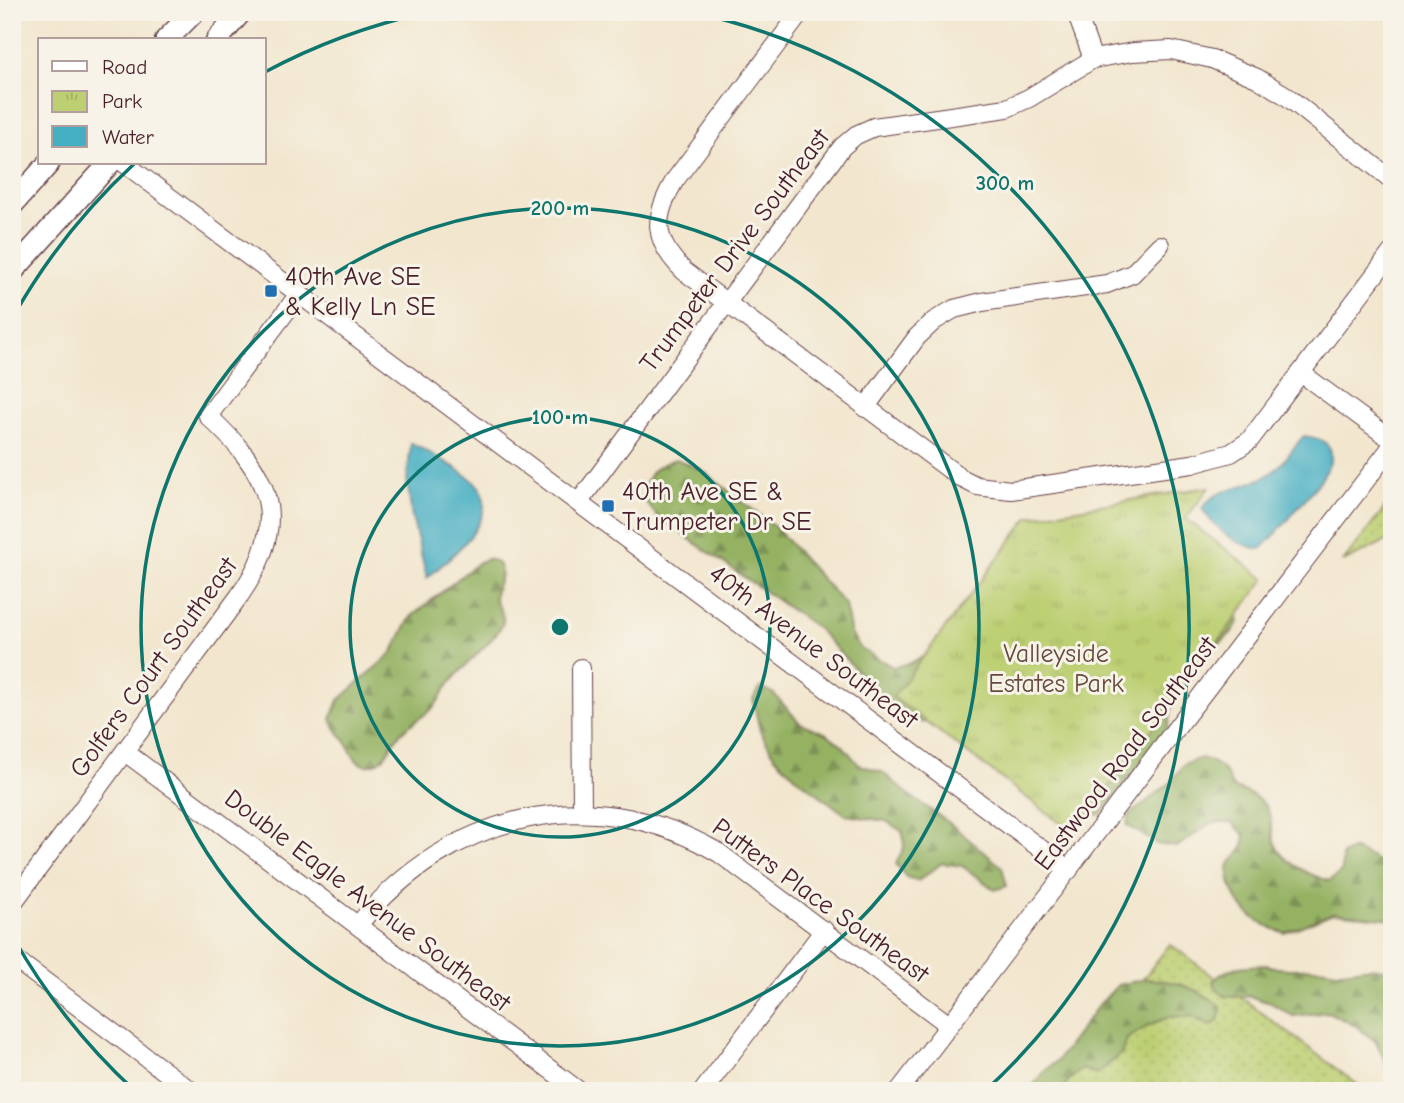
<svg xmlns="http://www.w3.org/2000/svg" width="1404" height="1103" font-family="'Comic Neue',sans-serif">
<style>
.grass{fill:url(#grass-dots);stroke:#83774e;stroke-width:2}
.forest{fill:url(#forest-firs);stroke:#706848;stroke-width:2}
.park{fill:url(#park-tufts);stroke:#83774e;stroke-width:2}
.water{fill:#44aec3;stroke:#476677;stroke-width:2}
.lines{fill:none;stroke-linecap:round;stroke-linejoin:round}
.stream{stroke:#44aec3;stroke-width:4.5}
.minor-casing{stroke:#633d43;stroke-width:20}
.major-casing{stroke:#633d43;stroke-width:24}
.minor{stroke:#fff;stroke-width:18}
.major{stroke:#fff;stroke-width:21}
.ring{fill:none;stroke:#0f766e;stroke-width:3.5}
.poi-dot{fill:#1f6fb2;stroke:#f7f3e8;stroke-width:2.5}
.labels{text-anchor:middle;stroke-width:6;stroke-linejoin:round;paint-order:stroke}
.street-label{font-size:26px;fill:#4a1f2b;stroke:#f7f3e8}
.poi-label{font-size:26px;fill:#4a1f2b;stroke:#f7f3e8;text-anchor:start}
.park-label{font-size:26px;fill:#664b3d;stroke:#f7f3e8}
.centre{fill:#0f766e;stroke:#f7f3e8;stroke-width:3.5}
.ring-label{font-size:21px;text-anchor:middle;font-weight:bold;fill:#0f766e;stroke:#f7f3e8;stroke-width:6;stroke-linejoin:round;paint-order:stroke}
</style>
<defs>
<pattern id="grass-dots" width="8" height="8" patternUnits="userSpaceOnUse" patternTransform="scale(1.75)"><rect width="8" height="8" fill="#bccf72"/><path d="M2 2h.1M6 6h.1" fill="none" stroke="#a3b163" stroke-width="1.8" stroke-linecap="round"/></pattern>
<pattern id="forest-firs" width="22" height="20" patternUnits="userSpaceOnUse" patternTransform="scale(1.75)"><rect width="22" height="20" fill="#95b264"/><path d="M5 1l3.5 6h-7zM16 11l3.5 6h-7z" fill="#7c9053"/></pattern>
<pattern id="park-tufts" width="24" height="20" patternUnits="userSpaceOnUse" patternTransform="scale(1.75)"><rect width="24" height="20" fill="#bccf72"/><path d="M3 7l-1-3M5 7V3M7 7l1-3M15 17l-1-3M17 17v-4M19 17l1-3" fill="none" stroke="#a3b163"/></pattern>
</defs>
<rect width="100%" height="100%" fill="#f7f3e8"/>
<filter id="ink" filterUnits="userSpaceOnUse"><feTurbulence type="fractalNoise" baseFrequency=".0143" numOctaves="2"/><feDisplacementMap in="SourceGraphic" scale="14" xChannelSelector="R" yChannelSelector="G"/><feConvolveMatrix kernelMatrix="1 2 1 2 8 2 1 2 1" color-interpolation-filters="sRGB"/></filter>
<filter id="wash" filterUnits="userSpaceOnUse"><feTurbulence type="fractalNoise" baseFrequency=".00686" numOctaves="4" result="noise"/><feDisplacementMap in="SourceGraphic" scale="28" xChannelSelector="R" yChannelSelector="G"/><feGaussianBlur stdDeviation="1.57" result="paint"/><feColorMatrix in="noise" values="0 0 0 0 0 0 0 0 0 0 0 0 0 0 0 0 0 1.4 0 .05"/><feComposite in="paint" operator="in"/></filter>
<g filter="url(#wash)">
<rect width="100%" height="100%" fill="#f2e6ce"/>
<g class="grass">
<polygon points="1392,499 1392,538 1343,562"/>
<polygon points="1170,944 1366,1091 1057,1091"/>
</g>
<g class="forest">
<path d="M 676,459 L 702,470 L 776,528 L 845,605 L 851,634 L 861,649 L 893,667 L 908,664 L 943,647 L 1235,611 L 1239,621 L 1231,633 L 1190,671 L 1174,692 L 1167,731 L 1101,814 L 1077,817 L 941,725 L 914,721 L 893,710 L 817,628 L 658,517 L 643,499 C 646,474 652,467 676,459 Z"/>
<path d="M 487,559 C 492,560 497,561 500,567 C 504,577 494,587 495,598 C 496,606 505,612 503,622 C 499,637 458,670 447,687 C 441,695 437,706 428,712 C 418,720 408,725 399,735 C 390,745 386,763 370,765 C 354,767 352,750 345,741 C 339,733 334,729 331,719 L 339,700 L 392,653 L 411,617 L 479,562 Z"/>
<polygon points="761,687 774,694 800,723 827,734 843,746 859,765 882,772 912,797 948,822 1002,867 1007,886 995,890 962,866 942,863 918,881 906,877 896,864 904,848 903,832 886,821 846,815 796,777 775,757 760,731 753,699"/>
<path d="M 1201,758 C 1220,764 1226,769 1232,787 C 1244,792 1258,795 1266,807 C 1272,816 1271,828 1274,839 C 1278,861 1311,876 1330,881 L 1342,871 L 1342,855 L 1353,849 L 1373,858 L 1392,873 L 1392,919 L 1333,913 L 1285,933 C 1251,922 1230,903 1228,866 L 1243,848 L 1245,835 L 1231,822 L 1211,823 L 1177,847 L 1157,844 L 1127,825 L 1130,814 L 1170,783 L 1184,764 Z"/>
<path d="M 1266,965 C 1283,971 1297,969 1315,968 C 1323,968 1330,970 1338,971 C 1357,971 1373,962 1392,973 L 1392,1083 L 1385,1060 L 1375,1041 L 1356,1026 L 1328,1012 L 1293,1016 L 1271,1003 L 1248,996 L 1227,997 L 1218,991 L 1213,981 C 1229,965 1245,966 1266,965 Z"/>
<path d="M 1146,979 C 1178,981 1195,987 1221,1007 L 1218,1021 L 1211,1026 L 1190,1016 L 1169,1017 L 1149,1025 L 1127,1039 L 1121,1054 L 1097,1074 L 1082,1069 L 1068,1081 L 1062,1091 L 1029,1091 L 1044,1071 L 1057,1061 L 1098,1006 L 1118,985 Z"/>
</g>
<polygon class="park" points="1209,487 1186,519 1265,579 1074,833 893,697 1029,517"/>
<g class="water">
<path d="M 1304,436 C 1357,442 1319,483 1301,504 C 1288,520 1276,535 1261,549 C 1236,546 1214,529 1202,508 C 1219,484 1253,489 1275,470 C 1286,461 1293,447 1304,436 Z"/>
<path d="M 411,443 C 428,452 468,472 479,487 C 501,520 448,559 427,578 L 412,517 L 407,480 Z"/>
</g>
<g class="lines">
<polyline class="stream" points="1383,12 1392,19"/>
</g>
</g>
<g filter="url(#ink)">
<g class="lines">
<defs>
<g id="minor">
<path d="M 801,12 L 675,180 C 653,217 652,240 684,271 L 961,478 L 977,486 L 1011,490 L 1192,464 L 1231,453 L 1249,441 L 1392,252"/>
<polyline points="1076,12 1093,59"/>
<polyline points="124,163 1069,870"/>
<polyline points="1301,373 1392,440"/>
<polyline points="865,408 917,337 934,321 954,309 982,302 1107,284 1132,274 1160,245"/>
<polyline points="579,502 842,147 856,135 874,127 1007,108 1029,98 1093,59 1133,52 1171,50 1212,59 1257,78 1285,95 1392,180"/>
<polyline points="581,668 582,813"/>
<polyline points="125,752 579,1091"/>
<path d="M 12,904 L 240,595 C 292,520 270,473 208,416 L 299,294"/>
<path d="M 358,925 C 450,813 591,778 719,853 L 949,1025"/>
<polyline points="12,957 191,1091"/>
<polyline points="703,1091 824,930"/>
<polyline points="899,1091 1392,446"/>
</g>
<g id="major">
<polyline points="166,40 194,12"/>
<polyline points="217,40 241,12"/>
<polyline points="12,205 49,163"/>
<polyline points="12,272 110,163"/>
</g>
</defs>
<use href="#minor" class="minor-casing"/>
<use href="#major" class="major-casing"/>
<use href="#minor" class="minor"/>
<use href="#major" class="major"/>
</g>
</g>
<g class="ring">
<circle cx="560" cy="627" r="210"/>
<circle cx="560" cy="627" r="419"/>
<path d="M135 1091A629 629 0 0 1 13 937M13 317A629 629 0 0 1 135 163M265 72A629 629 0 0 1 424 13M696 13A629 629 0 0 1 985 1091"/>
</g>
<g class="poi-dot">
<rect x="264" y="284" width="14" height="14" rx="3.5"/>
<rect x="601" y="499" width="14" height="14" rx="3.5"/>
</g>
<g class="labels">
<g class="street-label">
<text transform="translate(734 250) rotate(-53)" y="9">Trumpeter Drive Southeast</text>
<text transform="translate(814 646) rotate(37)" y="9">40th Avenue Southeast</text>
<text transform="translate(153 667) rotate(-54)" y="9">Golfers Court Southeast</text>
<text transform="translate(1125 753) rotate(-53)" y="9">Eastwood Road Southeast</text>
<text transform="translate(368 900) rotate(37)" y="9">Double Eagle Avenue Southeast</text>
<text transform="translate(821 900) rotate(36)" y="9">Putters Place Southeast</text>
</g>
<g class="poi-label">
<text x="285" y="285">40th Ave SE<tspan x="285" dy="30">&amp; Kelly Ln SE</tspan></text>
<text x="622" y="500">40th Ave SE &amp;<tspan x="622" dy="30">Trumpeter Dr SE</tspan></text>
</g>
<g class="park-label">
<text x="1056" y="662">Valleyside<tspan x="1056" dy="30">Estates Park</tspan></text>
</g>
</g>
<circle cx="560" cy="627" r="10" class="centre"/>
<g class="ring-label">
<text x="1005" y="190">300 m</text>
<text x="560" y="215">200 m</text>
<text x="560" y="424">100 m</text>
</g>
<rect width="1404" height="1103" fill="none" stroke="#f7f3e8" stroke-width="42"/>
<rect x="38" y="38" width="228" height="126" fill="#f7f3e8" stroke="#b29e9c" stroke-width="2"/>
<rect x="52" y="61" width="35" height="10" fill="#ffffff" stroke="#b29e9c" stroke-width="2"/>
<text x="102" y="74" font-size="21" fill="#4a1f2b">Road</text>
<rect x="52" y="91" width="35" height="21" fill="url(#park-tufts)" stroke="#b29e9c" stroke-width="2"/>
<text x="102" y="108" font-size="21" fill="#4a1f2b">Park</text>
<rect x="52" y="126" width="35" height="21" fill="#44aec3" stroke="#b29e9c" stroke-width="2"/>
<text x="102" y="144" font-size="21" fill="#4a1f2b">Water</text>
</svg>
